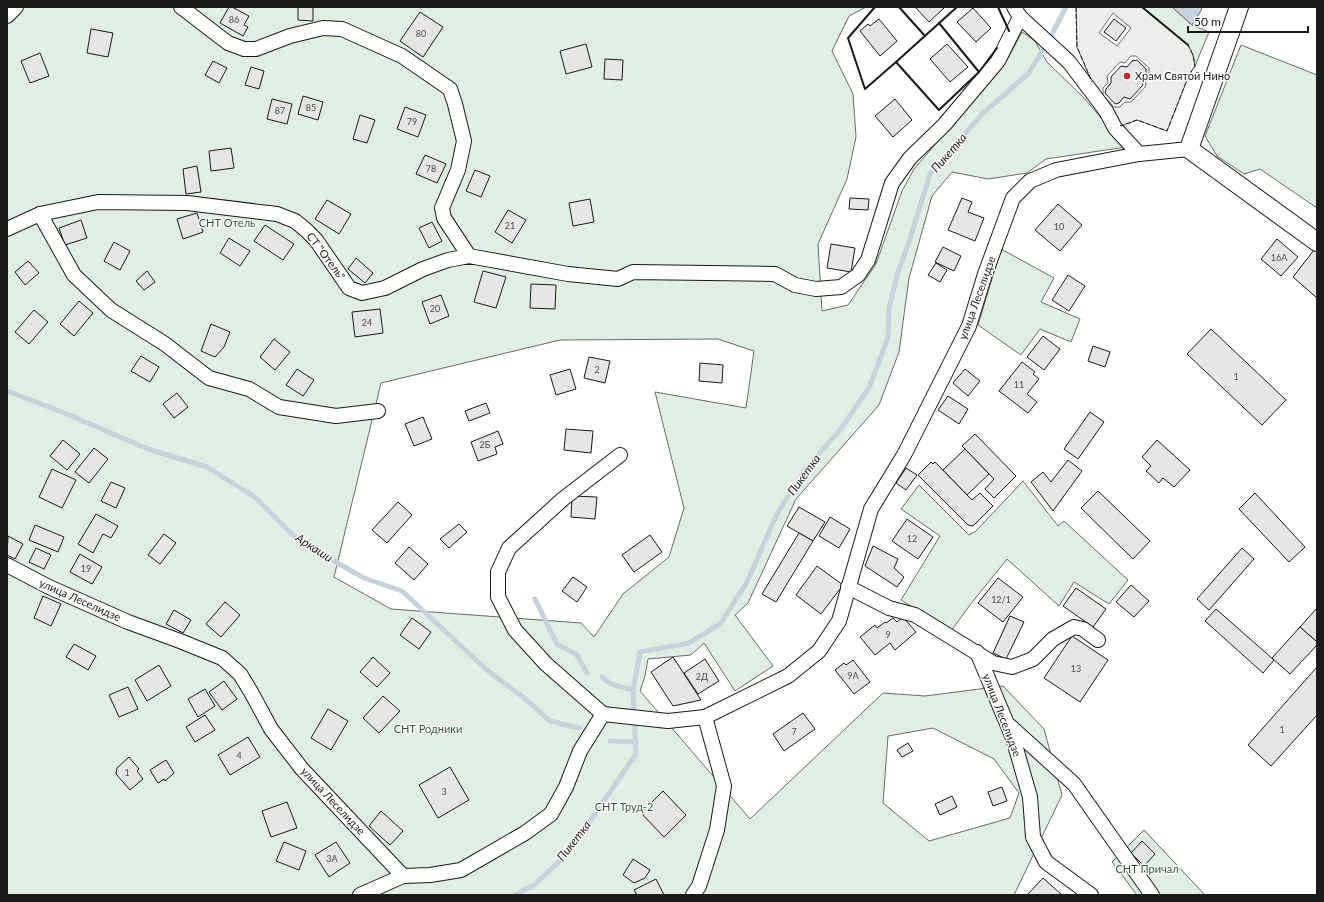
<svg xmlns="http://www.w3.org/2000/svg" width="1324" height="902" font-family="Lato,sans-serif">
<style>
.green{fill:#e0efe3;stroke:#6a6a6a;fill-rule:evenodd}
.parking{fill:#ededed;stroke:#6a6a6a;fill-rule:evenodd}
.water{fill:#c6d2dc;stroke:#6a6a6a}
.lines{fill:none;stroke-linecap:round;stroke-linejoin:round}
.stream{stroke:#c6d2dc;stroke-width:5}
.building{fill:#e6e6e6;stroke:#1a1a1a}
.minor-casing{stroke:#1a1a1a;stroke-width:16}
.tertiary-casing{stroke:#1a1a1a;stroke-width:20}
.minor{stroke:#fff;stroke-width:14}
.tertiary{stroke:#fff;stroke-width:18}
.fence{stroke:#1a1a1a;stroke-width:1;stroke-dasharray:5 2;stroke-linecap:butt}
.wall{stroke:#1a1a1a;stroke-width:2}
.poi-dot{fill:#c62828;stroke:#fff;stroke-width:1.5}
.labels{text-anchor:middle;stroke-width:3;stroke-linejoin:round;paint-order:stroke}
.number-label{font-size:9px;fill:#4d4d4d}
.poi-label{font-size:11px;fill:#1a1a1a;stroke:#fff;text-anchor:start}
.park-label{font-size:11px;fill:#2b5a34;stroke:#fff}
.street-label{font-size:11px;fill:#1a1a1a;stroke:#fff}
.water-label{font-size:12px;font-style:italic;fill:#1a1a1a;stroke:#fff}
</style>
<rect width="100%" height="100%" fill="#fff"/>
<g class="green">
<path d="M 7,7 L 866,7 L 849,16 L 832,51 L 853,94 L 856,137 L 847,179 L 818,244 L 822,311 L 848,305 L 876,264 L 902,191 L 914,169 L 1006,62 L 1022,32 L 1035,41 L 1047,62 L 1084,98 L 1126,147 L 1046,159 L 1027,173 L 988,179 L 952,172 L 932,196 L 909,278 L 899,352 L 879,405 L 796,499 L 748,603 L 735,615 L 773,666 L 735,691 L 704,643 L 691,655 L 648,659 L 645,676 L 640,691 L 750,819 L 883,693 L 925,696 L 1003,686 L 1044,729 L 1062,795 L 1014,895 L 7,895 ZM 718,339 L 754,351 L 746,408 L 655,392 L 684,508 L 669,557 L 623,594 L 594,637 L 581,623 L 391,609 L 334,577 L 381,383 L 560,340 ZM 933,728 L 994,759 L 1019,793 L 1010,818 L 929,841 L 883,803 L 888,736 Z"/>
<polygon points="1142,7 1172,7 1192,25 1209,32 1195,66 1193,55 1188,45"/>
<polygon points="1241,45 1317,75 1317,208 1260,169 1244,174 1217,156 1205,136"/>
<polygon points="1001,249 1054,278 1041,302 1080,319 1071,342 1040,329 1021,355 978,325"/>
<polygon points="1023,481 1058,526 1064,521 1128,580 1109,604 1074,582 1059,606 1007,559 970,605 951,631 901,600 940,536 901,509 919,485 969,535 976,531"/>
<polygon points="1144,830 1205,895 1137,895 1112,862"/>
</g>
<path class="parking" d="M 1076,7 L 1142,7 L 1188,45 L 1193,55 L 1195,66 L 1189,75 L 1167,131 L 1137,120 L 1121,126 L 1097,94 L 1077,47 ZM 1113,13 L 1131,28 L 1117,46 L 1099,33 ZM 1131,56 L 1136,56 L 1149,68 L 1149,75 L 1145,79 L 1146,86 L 1131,102 L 1125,102 L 1120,107 L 1114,107 L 1103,95 L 1103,88 L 1108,83 L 1107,76 L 1120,62 L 1125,63 Z"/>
<polygon class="water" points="1172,7 1200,7 1202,9 1192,25"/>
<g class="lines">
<g class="stream">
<polyline points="7,391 62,412 148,449 207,467 255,497 299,541 364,578 402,591 488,671 523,697 550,721 579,728"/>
<polyline points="535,599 557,644 577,655 587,673"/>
<polyline points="602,677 611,684 633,690"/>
<polyline points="610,741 636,742"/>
<polyline points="515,895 534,885 568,853 636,754 633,690 640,652 689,643 720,624 746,584 776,516 803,472 840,430 869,388 888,337 889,308 898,272 909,242 930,174 983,113 1028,74 1048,42 1066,7"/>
</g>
</g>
<g class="building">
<polygon points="229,7 232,7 249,16 244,25 248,27 243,36 220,23"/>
<polygon points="298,7 313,7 313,21 298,20"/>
<polygon points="915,7 945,7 929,22"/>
<polygon points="973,8 991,28 976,42 957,22"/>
<polygon points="420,12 443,27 423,57 400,41"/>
<polygon points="879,19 897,41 880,56 860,31 868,24 870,26"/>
<polygon points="1114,19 1126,28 1116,41 1104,32"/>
<polygon points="91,29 113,33 108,57 87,53"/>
<polygon points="586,44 592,67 566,74 560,51"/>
<polygon points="947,44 968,67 950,82 930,59"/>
<polygon points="40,53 49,76 30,83 21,61"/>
<polygon points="605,59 623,60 622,80 604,79"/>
<polygon points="1137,60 1146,69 1146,74 1141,79 1143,85 1130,99 1124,97 1119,103 1115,104 1105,93 1106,89 1111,83 1111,77 1121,66 1127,67 1132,61"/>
<polygon points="213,61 227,68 219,83 205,75"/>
<polygon points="251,67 264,71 259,89 245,85"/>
<polygon points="303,96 323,102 318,120 298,114"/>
<polygon points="272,99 292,104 287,124 267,119"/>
<polygon points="895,99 912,120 893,137 875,116"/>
<polygon points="405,107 426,115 418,137 397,129"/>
<polygon points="360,115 375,120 367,143 353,139"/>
<polygon points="231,148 234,168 211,171 209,151"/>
<polygon points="425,155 446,164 437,183 416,174"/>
<polygon points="197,166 201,192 186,194 183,169"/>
<polygon points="475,170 490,176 481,197 466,191"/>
<polygon points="850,198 869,199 868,210 849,209"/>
<polygon points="962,198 972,202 968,212 984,218 975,241 948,230"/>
<polygon points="590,199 594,222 573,226 569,203"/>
<polygon points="327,200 351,214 339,234 315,219"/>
<polygon points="1058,204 1082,225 1060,251 1035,230"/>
<polygon points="508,210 526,220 512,243 495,232"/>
<polygon points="197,213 203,232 183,239 177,219"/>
<polygon points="81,220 87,238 65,245 59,228"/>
<polygon points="432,222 442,241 429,248 419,228"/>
<polygon points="265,225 294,244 283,260 254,241"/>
<polygon points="229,238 250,251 240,266 220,253"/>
<polygon points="1277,239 1298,257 1281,276 1261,259"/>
<polygon points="114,242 130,251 120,270 104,261"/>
<polygon points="831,244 855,248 851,272 827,268"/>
<polygon points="943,247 961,256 954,271 935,262"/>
<polygon points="1314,250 1317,252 1317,298 1293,277"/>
<polygon points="356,258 373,273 365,283 348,269"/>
<polygon points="28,261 39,273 25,285 15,272"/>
<polygon points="936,263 947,270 940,282 928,275"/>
<polygon points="147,271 155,282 144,290 136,281"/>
<polygon points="483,271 506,277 496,308 474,302"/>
<polygon points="1068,275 1085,286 1069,311 1052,300"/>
<polygon points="531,284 556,285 555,309 530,308"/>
<polygon points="441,295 449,316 430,324 422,302"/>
<polygon points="79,301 93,313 74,336 60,324"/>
<polygon points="380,309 383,333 355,337 352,312"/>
<polygon points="34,310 48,322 29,344 15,332"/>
<polygon points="211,324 230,332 224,347 215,357 201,351"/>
<polygon points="1211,329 1286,400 1262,425 1187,354"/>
<polygon points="1043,336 1060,349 1044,370 1027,357"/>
<polygon points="274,339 290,352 275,370 260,357"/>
<polygon points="1093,346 1110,352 1105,367 1088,361"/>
<polygon points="141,356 159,367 150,382 131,371"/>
<polygon points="589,357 610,361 605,383 584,378"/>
<polygon points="1022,362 1035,372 1033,374 1039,379 1027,394 1037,402 1028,413 999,391"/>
<polygon points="700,363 723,365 722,383 699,381"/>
<polygon points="297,369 314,380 303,396 286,385"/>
<polygon points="570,369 576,389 556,395 550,375"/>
<polygon points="965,369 980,381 968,396 953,383"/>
<polygon points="177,393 188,407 174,418 163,404"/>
<polygon points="948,396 968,409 959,424 938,410"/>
<polygon points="486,403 490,413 469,421 465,411"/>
<polygon points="1090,412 1104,422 1078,459 1064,449"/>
<polygon points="423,417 432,439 414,446 405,424"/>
<polygon points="566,429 593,431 591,453 564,450"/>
<polygon points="498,431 503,444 495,447 497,454 478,461 471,442"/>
<polygon points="975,434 1016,476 994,498 985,489 994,479 962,446"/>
<polygon points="63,440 80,454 67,470 50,456"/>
<polygon points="1157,440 1190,470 1174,487 1163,478 1159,483 1146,471 1151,466 1142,457"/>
<polygon points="94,448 108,459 89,483 75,472"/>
<polygon points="965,449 989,474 967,495 943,470"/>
<polygon points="1068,460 1082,471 1053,511 1031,482 1043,472 1051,482"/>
<polygon points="931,462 933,464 935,462 972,500 980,493 993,506 973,526 968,525 918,475"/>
<polygon points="906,468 917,475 906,490 896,483"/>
<polygon points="52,469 76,480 62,508 39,497"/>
<polygon points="111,482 125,488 116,508 101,501"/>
<polygon points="1098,491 1150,541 1133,559 1081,508"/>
<polygon points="1255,493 1305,547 1289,562 1239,509"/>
<polygon points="572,496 597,497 595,519 571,517"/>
<polygon points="398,502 412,515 387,543 372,530"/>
<polygon points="799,507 825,522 813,541 787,526"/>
<polygon points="96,514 118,526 111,538 103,534 93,553 78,544"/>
<polygon points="830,517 850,529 839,548 819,536"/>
<polygon points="907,519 933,537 918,559 892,541"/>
<polygon points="459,524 467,532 449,548 440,539"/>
<polygon points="35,525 64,537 58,552 29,540"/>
<polygon points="799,533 813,541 776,602 762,594"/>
<polygon points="164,534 176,543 160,564 148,555"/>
<polygon points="650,535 662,552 634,572 622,555"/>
<polygon points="8,536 23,544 15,559 7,555"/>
<polygon points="873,546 898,559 894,568 904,577 897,587 865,566"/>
<polygon points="409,547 428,564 414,580 395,563"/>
<polygon points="36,548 51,555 44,569 29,562"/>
<polygon points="1242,548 1254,559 1209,610 1197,599"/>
<polygon points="80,554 102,567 92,584 70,572"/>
<polygon points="817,566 843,585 821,614 796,595"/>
<polygon points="573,577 587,587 577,602 562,591"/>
<polygon points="998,578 1023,597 1003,622 978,603"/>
<polygon points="1131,585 1149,601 1134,617 1116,602"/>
<polygon points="1076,588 1106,609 1093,627 1063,606"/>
<polygon points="43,596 61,604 51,626 34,618"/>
<polygon points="225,602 240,615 221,637 206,624"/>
<polygon points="1317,608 1317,642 1300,627"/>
<polygon points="1216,609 1274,660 1263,673 1205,621"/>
<polygon points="174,610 191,620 183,633 166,624"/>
<polygon points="1010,616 1024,622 1006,659 993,653"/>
<polygon points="903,617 916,632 895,650 890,643 875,655 860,637 875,625 877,628 885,622 886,623 893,618 897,622"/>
<polygon points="412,618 431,632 419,649 400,635"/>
<polygon points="1300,627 1317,642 1317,645 1290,674 1272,658"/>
<polygon points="1072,636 1108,660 1080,702 1044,678"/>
<polygon points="74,644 96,656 88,670 66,657"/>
<polygon points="373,657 390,673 377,687 360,672"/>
<polygon points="673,657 701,700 673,706 651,672"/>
<polygon points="705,659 719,681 698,694 684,673"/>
<polygon points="853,660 870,682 854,694 835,670 844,663 846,665"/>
<polygon points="159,665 171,686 147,701 135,680"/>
<polygon points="1317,667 1317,715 1271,766 1248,745"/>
<polygon points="224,681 237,699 222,710 209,692"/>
<polygon points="128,687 138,709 119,717 109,695"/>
<polygon points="205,689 215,706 198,717 188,699"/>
<polygon points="383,696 400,711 379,733 363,718"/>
<polygon points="328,709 348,721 331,750 311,738"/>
<polygon points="803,713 815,729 784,751 773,734"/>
<polygon points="205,715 215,730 195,742 186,727"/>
<polygon points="248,737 260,757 230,775 218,755"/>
<polygon points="908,743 913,751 902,757 897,750"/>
<polygon points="129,757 139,769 137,771 143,779 130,790 116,774 117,768"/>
<polygon points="166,760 174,773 165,781 164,779 158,783 150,770"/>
<polygon points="450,767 469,800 438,818 419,785"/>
<polygon points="1002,787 1007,801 993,806 988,792"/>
<polygon points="663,791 686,815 664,837 641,813"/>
<polygon points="952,796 957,807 940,815 935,804"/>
<polygon points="287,802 297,828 271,837 262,811"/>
<polygon points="381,811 403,831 390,845 369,826"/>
<polygon points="1142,841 1155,854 1144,866 1131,853"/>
<polygon points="284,842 306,851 299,870 276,861"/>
<polygon points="336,842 350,863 329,877 315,855"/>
<polygon points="633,859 650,870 645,878 634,883 623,875"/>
<polygon points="1043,878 1062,895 1027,895"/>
<polygon points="656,879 664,895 637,895 634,890"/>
</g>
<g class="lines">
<defs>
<g id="minor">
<polyline points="181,7 228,43 244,49 256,49 290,36 323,28 342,29 402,56 450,89 455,104 464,141 458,170 442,208 444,218 469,256"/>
<polyline points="1014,7 1020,17 1069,62 1106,111 1115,128 1139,154"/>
<polyline points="7,16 16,7"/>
<polyline points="40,214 74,275 111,310 165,344 209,378 249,389 279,407 336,416 378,411"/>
<polyline points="7,229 40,214 98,202 187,203 277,214 295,221 306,230 316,240 349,288 362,293 385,288 423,269 448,260 469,256 568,274 618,279 633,272 775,274 795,285 816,289 841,287 858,275 868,260 892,183 910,158 944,125 998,61 1020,17"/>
<polyline points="7,565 49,587 128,622 180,641 222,658 240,674 251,692 271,729 302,769 403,876 430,875 461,870 525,833 551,814 566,787 580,751 603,714 668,721 705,717 788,676 819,651 839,621 871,509 904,455 969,326 985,274 1013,198 1030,181 1056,170 1139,154 1189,149"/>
<polyline points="848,587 889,608 915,615 993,663 1012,667 1033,659 1053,639 1074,627 1083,629 1098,640"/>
<polyline points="977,652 1013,738 1030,797 1033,837 1046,862 1091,895"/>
<polyline points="603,714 546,664 515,630 498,597 498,572 509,548 563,499 620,455"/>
<polyline points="1010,726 1074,784 1152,895"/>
<polyline points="360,895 403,876"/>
<polyline points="693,895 699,886 717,830 724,786 705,717"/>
</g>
<polyline id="tertiary" points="1239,7 1189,149 1317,242"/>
</defs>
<use href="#minor" class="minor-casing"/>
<use href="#tertiary" class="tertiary-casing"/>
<use href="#minor" class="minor"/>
<use href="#tertiary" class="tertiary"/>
<g class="fence">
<polyline points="1076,7 1077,47 1092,82"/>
<polyline points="1120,125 1121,126 1137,120 1167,131 1189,75 1195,66 1193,55 1188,45 1142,7"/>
</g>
<g class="wall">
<polyline points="875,7 848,38 865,89 896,62 939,110 979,72 997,48"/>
<polyline points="899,7 925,36"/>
<polyline points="998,7 1009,31"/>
<polyline points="1142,7 1188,45"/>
<polyline points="939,23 979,72"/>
<polyline points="896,62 957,7"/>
</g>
</g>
<circle class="poi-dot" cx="1127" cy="76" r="4"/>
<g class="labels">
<g class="number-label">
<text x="234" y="23">86</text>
<text x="421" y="37">80</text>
<text x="311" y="111">85</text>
<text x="280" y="114">87</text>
<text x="412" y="125">79</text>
<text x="431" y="172">78</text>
<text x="510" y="229">21</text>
<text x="1059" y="230">10</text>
<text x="1279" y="261">16А</text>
<text x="435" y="312">20</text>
<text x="367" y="326">24</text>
<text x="597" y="373">2</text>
<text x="1236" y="380">1</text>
<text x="1019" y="388">11</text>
<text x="485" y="448">2Б</text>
<text x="912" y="542">12</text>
<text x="86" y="572">19</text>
<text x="1001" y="603">12/1</text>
<text x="888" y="638">9</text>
<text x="1076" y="672">13</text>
<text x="853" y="679">9А</text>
<text x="702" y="680">2Д</text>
<text x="1282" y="733">1</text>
<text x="794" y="735">7</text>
<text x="239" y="759">4</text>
<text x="127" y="776">1</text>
<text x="444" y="795">3</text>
<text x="332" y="862">3А</text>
</g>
<g class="poi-label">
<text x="1135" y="80">Храм Святой Нино</text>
</g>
<g class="park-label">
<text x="227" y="227">СНТ Отель</text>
<text x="428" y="733">СНТ Родники</text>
<text x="624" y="811">СНТ Труд-2</text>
<text x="1147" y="873">СНТ Причал</text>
</g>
<g class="street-label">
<text transform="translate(326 256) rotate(53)" y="4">СТ "Отель"</text>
<text transform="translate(977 298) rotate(-70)" y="4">улица Леселидзе</text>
<text transform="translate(80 600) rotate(24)" y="4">улица Леселидзе</text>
<text transform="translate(1002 715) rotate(69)" y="4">улица Леселидзе</text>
<text transform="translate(333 801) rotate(47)" y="4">улица Леселидзе</text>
</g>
<g class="water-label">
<text transform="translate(949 153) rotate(-49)" y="4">Пикетка</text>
<text transform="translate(804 475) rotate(-54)" y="4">Пикетка</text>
<text transform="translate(314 548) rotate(33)" y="4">Аркаши</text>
<text transform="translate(574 841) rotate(-52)" y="4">Пикетка</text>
</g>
</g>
<rect width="1324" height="902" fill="none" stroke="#1a1a1a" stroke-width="16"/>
<path d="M1188 26v6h120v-6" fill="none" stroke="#1a1a1a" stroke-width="2"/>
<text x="1194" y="26" font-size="12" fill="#1a1a1a" stroke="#ffffff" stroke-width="3" paint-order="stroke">50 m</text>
</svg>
